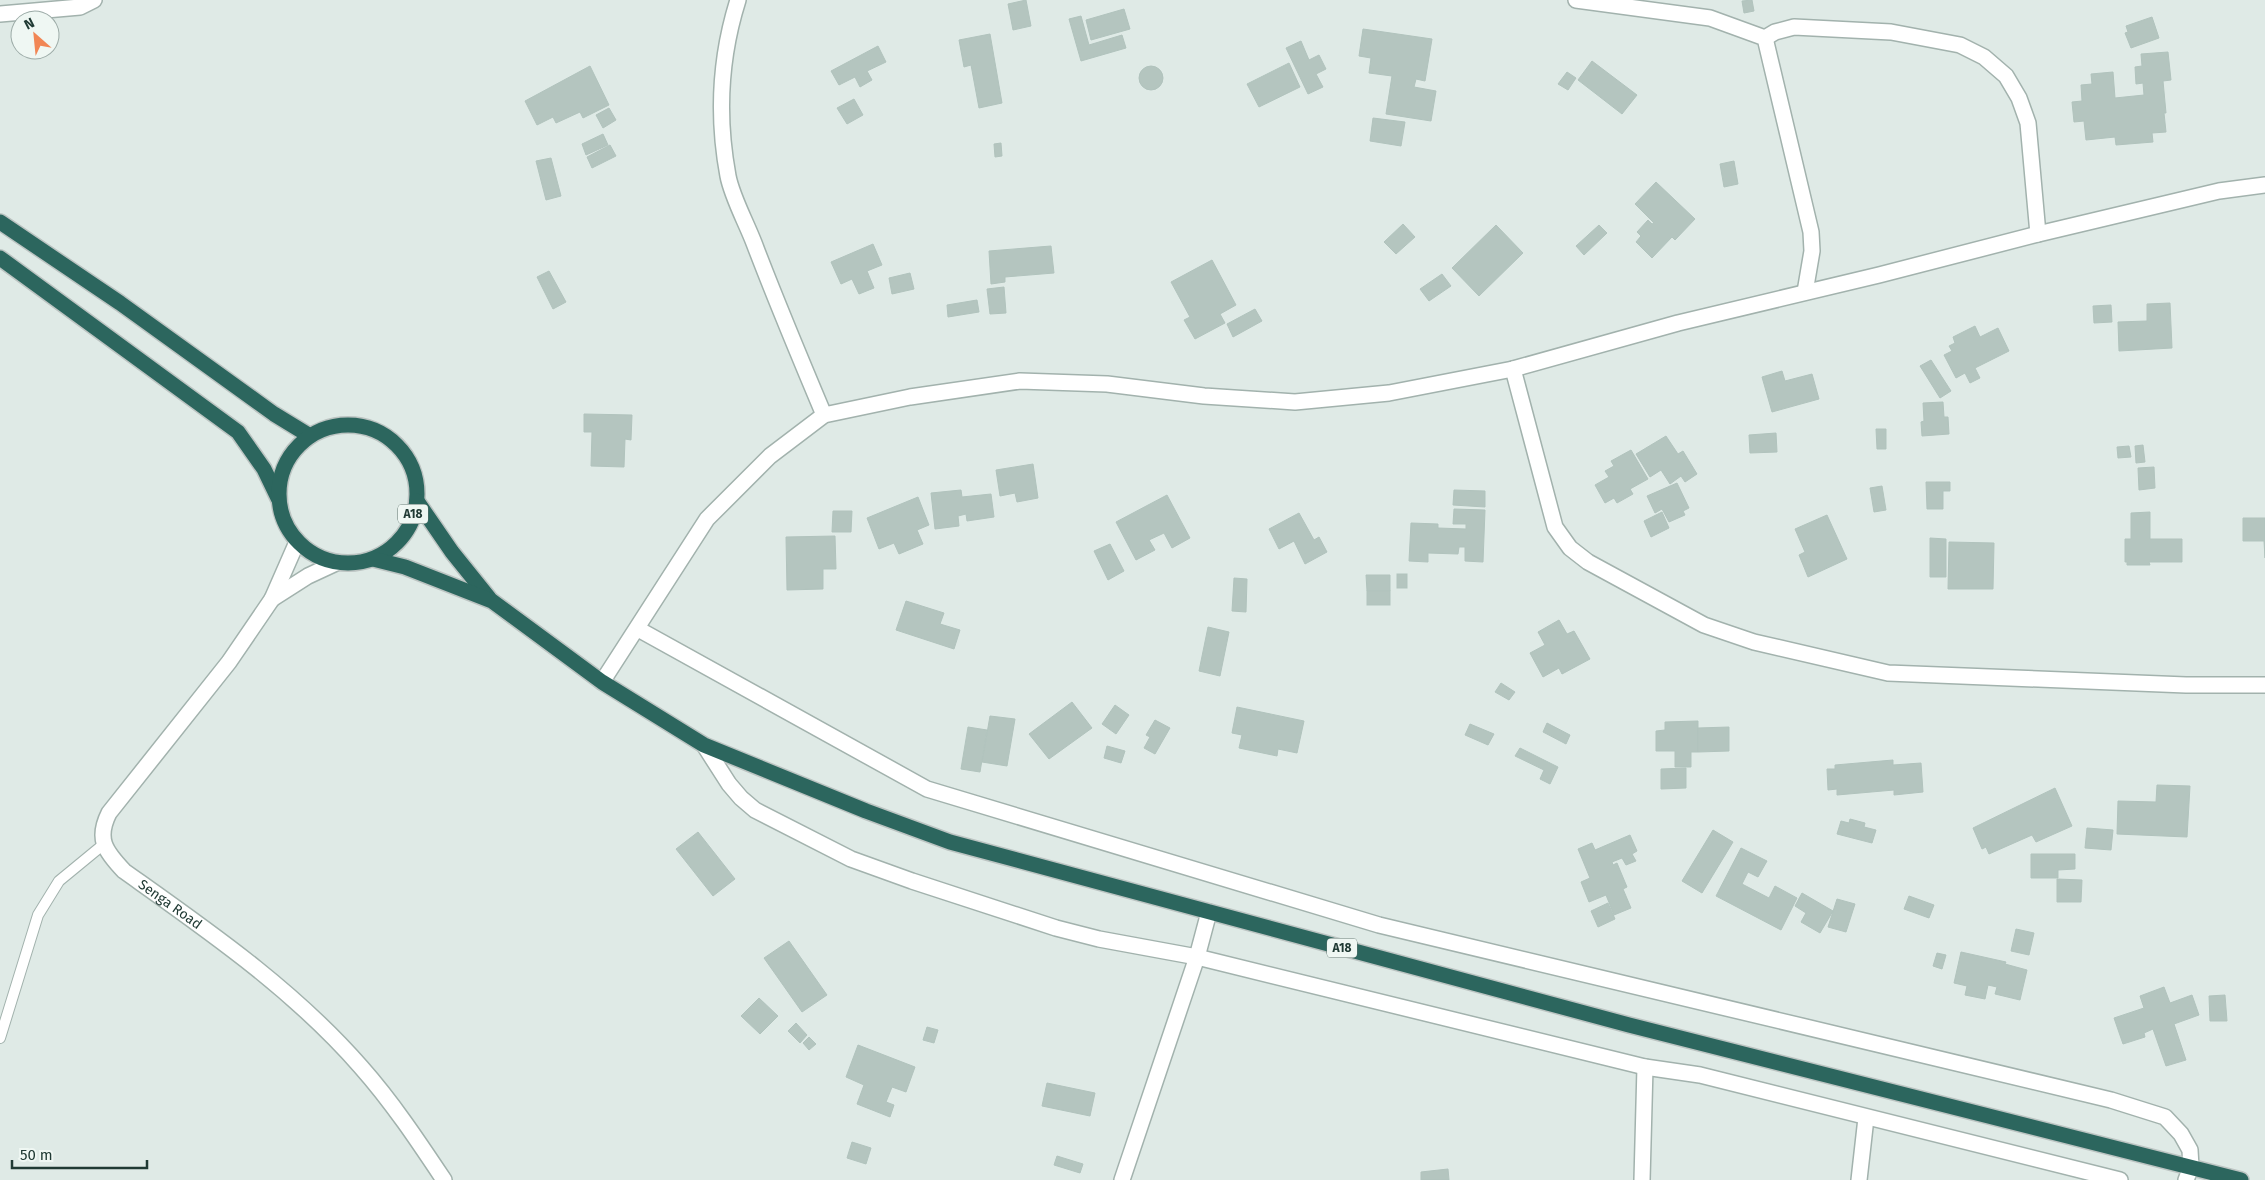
<svg xmlns="http://www.w3.org/2000/svg" width="2265" height="1180" font-family="'Fira Sans',sans-serif">
<style>
.building{fill:#b4c5bf;stroke:#b1c3bd}
.lines{fill:none;stroke-linecap:round;stroke-linejoin:round}
.lane-casing{stroke:#a2b2ad;stroke-width:12}
.street-casing{stroke:#a2b2ad;stroke-width:18}
.highway-casing{stroke:#bcc4c2;stroke-width:18}
.lane{stroke:#fff;stroke-width:10}
.street{stroke:#fff;stroke-width:15}
.highway{stroke:#2c665e;stroke-width:15}
.labels{text-anchor:middle;stroke-width:5;stroke-linejoin:round;paint-order:stroke}
.shield{fill:#eff7f3;stroke:#5e736d;stroke-width:1}
.shield-label{font-size:12px;font-weight:bold;fill:#203a34}
.street-label{font-size:14px;fill:#203a34;stroke:#eff7f3}
</style>
<rect width="100%" height="100%" fill="#dfeae6"/>
<g class="building">
<polygon points="1026,0 1031,26 1013,30 1008,4"/>
<polygon points="1752,0 1754,11 1744,13 1742,1"/>
<polygon points="1124,9 1130,29 1091,40 1086,20"/>
<polygon points="1081,16 1089,45 1122,35 1126,48 1081,61 1069,19"/>
<polygon points="2152,17 2159,38 2131,48 2125,33 2128,32 2126,26"/>
<polygon points="1363,29 1432,39 1425,81 1416,79 1414,87 1436,91 1431,121 1386,114 1392,76 1369,73 1371,58 1359,56"/>
<polygon points="990,34 1002,103 979,108 971,65 964,67 959,40"/>
<polygon points="1301,41 1309,60 1319,55 1326,69 1316,74 1323,87 1308,94 1286,48"/>
<polygon points="878,46 886,62 867,71 872,80 860,87 855,77 839,85 831,71"/>
<polygon points="2168,52 2171,80 2163,81 2166,113 2164,113 2166,132 2152,133 2153,142 2116,145 2115,137 2086,140 2084,121 2074,122 2072,102 2082,101 2081,85 2092,84 2091,74 2113,72 2115,98 2144,95 2143,83 2136,84 2135,67 2142,66 2141,54"/>
<polygon points="1592,61 1637,95 1622,114 1578,80"/>
<polygon points="1289,63 1300,87 1259,107 1247,84"/>
<circle cx="1151" cy="78" r="12"/>
<polygon points="590,66 609,105 583,118 580,112 556,123 553,117 537,125 525,101"/>
<polygon points="1567,72 1576,78 1568,90 1558,84"/>
<polygon points="854,99 863,115 847,124 837,108"/>
<polygon points="609,108 616,120 603,128 596,115"/>
<polygon points="1373,118 1405,122 1401,146 1370,141"/>
<polygon points="603,134 608,145 586,155 582,144"/>
<polygon points="1001,143 1002,156 995,157 994,144"/>
<polygon points="610,145 616,156 592,168 587,157"/>
<polygon points="551,158 561,196 546,200 536,161"/>
<polygon points="1734,161 1738,184 1724,187 1720,164"/>
<polygon points="1656,182 1695,219 1675,240 1672,237 1652,258 1636,242 1641,236 1637,232 1648,220 1652,224 1654,223 1635,204"/>
<polygon points="1403,224 1415,237 1396,254 1384,242"/>
<polygon points="1496,225 1523,253 1479,296 1452,268"/>
<polygon points="1599,225 1607,233 1584,255 1576,246"/>
<polygon points="873,244 882,265 867,271 874,288 859,294 852,279 841,284 831,262"/>
<polygon points="1051,246 1054,273 1005,277 1005,282 991,284 989,251"/>
<polygon points="1212,260 1236,305 1220,314 1225,323 1195,339 1184,320 1190,317 1171,282"/>
<polygon points="549,271 566,302 553,309 537,277"/>
<polygon points="910,273 914,289 892,294 889,278"/>
<polygon points="1442,274 1451,286 1429,301 1420,289"/>
<polygon points="1004,287 1006,313 990,314 987,289"/>
<polygon points="977,300 979,312 948,317 947,305"/>
<polygon points="2170,303 2172,348 2119,351 2118,322 2147,321 2147,304"/>
<polygon points="2111,305 2112,322 2094,323 2093,306"/>
<polygon points="1255,309 1262,321 1233,337 1227,324"/>
<polygon points="1975,326 1980,337 1998,328 2009,351 1975,368 1980,378 1970,383 1965,373 1956,378 1944,355 1952,351 1949,346 1955,343 1953,337"/>
<polygon points="1931,360 1951,391 1940,398 1920,366"/>
<polygon points="1782,371 1785,381 1812,374 1819,399 1772,412 1762,377"/>
<polygon points="1943,402 1944,417 1948,417 1949,434 1922,436 1921,422 1924,421 1923,403"/>
<polygon points="584,414 632,415 631,440 625,439 624,467 591,466 592,432 584,432"/>
<polygon points="1876,429 1886,429 1886,449 1877,449"/>
<polygon points="1776,433 1777,452 1750,453 1749,435"/>
<polygon points="1666,436 1678,454 1683,451 1697,474 1685,482 1681,476 1670,484 1661,470 1650,477 1636,454"/>
<polygon points="2143,445 2145,462 2136,463 2135,446"/>
<polygon points="2129,446 2131,457 2118,458 2117,447"/>
<polygon points="1631,450 1648,479 1630,489 1633,494 1617,503 1614,498 1605,503 1595,485 1609,477 1605,471 1614,466 1611,461"/>
<polygon points="1033,464 1038,498 1017,502 1015,493 1000,496 996,470"/>
<polygon points="2154,467 2155,488 2139,490 2138,468"/>
<polygon points="1926,482 1950,482 1950,491 1943,491 1943,509 1927,509"/>
<polygon points="1677,483 1689,508 1683,511 1685,515 1669,522 1662,509 1655,513 1647,496"/>
<polygon points="1882,486 1886,510 1874,512 1870,488"/>
<polygon points="961,490 962,497 991,494 994,517 967,521 966,514 958,516 959,526 935,529 931,493"/>
<polygon points="1454,490 1485,491 1485,507 1453,505"/>
<polygon points="1167,495 1190,538 1172,548 1164,533 1149,540 1155,550 1136,560 1116,522"/>
<polygon points="918,497 929,525 917,530 923,544 899,554 894,543 879,549 867,518"/>
<polygon points="1454,509 1485,510 1483,562 1465,561 1465,547 1459,547 1458,554 1428,553 1428,562 1409,561 1411,523 1438,524 1438,528 1466,529 1466,524 1453,524"/>
<polygon points="833,511 852,511 851,532 832,532"/>
<polygon points="1662,512 1669,528 1651,537 1644,521"/>
<polygon points="2150,512 2150,539 2182,539 2182,562 2149,562 2150,565 2127,565 2127,562 2125,562 2125,539 2131,539 2131,513"/>
<polygon points="1299,513 1314,540 1319,537 1327,552 1305,564 1294,541 1279,549 1269,529"/>
<polygon points="1827,515 1847,559 1808,577 1799,555 1805,552 1795,529"/>
<polygon points="2243,518 2265,518 2265,558 2264,541 2243,541"/>
<polygon points="835,536 836,569 823,569 823,589 787,590 786,537"/>
<polygon points="1930,538 1946,539 1946,577 1930,577"/>
<polygon points="1949,542 1994,543 1993,589 1948,589"/>
<polygon points="1110,544 1124,571 1108,580 1094,551"/>
<rect x="1397" y="574" width="10" height="14"/>
<polygon points="1366,575 1390,575 1390,591 1367,591"/>
<polygon points="1234,578 1247,579 1246,612 1232,611"/>
<rect x="1367" y="591" width="23" height="14"/>
<polygon points="906,601 944,613 940,624 960,630 954,649 896,630"/>
<polygon points="1559,620 1567,634 1574,631 1590,659 1562,674 1559,668 1543,677 1530,653 1545,645 1538,632"/>
<polygon points="1208,627 1229,632 1220,676 1199,671"/>
<polygon points="1501,683 1515,692 1509,700 1495,692"/>
<polygon points="1072,702 1092,728 1049,759 1029,734"/>
<polygon points="1115,705 1129,715 1116,734 1102,724"/>
<polygon points="1237,707 1304,721 1297,753 1278,749 1277,756 1239,748 1242,735 1232,733"/>
<polygon points="990,716 1015,719 1007,766 982,762"/>
<polygon points="1155,720 1170,728 1155,754 1144,748 1150,737 1146,735"/>
<polygon points="1698,721 1698,752 1691,752 1691,767 1675,767 1675,751 1656,751 1656,731 1665,730 1665,722"/>
<polygon points="1547,723 1570,735 1566,744 1543,732"/>
<polygon points="1470,724 1494,734 1488,745 1465,735"/>
<polygon points="968,727 987,730 980,772 961,769"/>
<polygon points="1729,727 1729,751 1698,752 1698,728"/>
<polygon points="1107,746 1125,751 1121,763 1104,758"/>
<polygon points="1520,748 1558,767 1550,784 1540,779 1544,770 1515,756"/>
<polygon points="1893,760 1893,765 1921,763 1923,792 1894,795 1894,790 1837,795 1837,789 1828,790 1827,769 1835,769 1835,765"/>
<polygon points="1686,768 1686,788 1661,789 1661,769"/>
<polygon points="2157,785 2190,786 2187,837 2117,834 2118,801 2156,802"/>
<polygon points="2055,788 2072,826 2036,842 2032,835 1989,854 1986,847 1982,849 1973,828"/>
<polygon points="1850,819 1865,823 1864,827 1876,830 1872,843 1837,834 1841,821 1849,823"/>
<polygon points="2087,828 2113,830 2111,850 2085,848"/>
<polygon points="1713,830 1733,842 1702,893 1682,881"/>
<polygon points="698,832 735,879 713,896 676,849"/>
<polygon points="1630,835 1637,851 1632,854 1636,861 1626,865 1622,858 1612,862 1613,865 1617,863 1627,887 1623,889 1631,908 1614,915 1606,895 1589,902 1581,882 1590,878 1578,849 1592,843 1595,850"/>
<polygon points="1741,848 1767,861 1758,877 1748,872 1742,884 1769,898 1775,886 1797,898 1781,930 1716,896"/>
<polygon points="2031,854 2075,854 2075,869 2058,870 2058,878 2031,878"/>
<polygon points="2057,879 2082,880 2081,902 2057,902"/>
<polygon points="1802,893 1833,911 1820,933 1801,922 1806,913 1795,906"/>
<polygon points="1909,896 1934,905 1929,918 1904,909"/>
<polygon points="1837,899 1855,904 1846,932 1828,927"/>
<polygon points="1608,903 1615,919 1598,927 1591,911"/>
<polygon points="2016,929 2034,933 2029,955 2011,951"/>
<polygon points="789,941 827,995 802,1012 764,958"/>
<polygon points="1961,952 2006,962 2005,964 2027,970 2020,1000 1995,994 1997,987 1988,985 1985,999 1965,995 1967,986 1954,983"/>
<polygon points="1937,953 1946,955 1942,969 1933,966"/>
<polygon points="2164,987 2170,1003 2192,995 2199,1015 2174,1024 2186,1060 2166,1066 2153,1029 2144,1033 2145,1037 2123,1044 2114,1018 2144,1008 2140,996"/>
<polygon points="2225,995 2227,1021 2210,1021 2209,996"/>
<polygon points="759,998 778,1016 760,1034 741,1016"/>
<polygon points="796,1023 807,1035 800,1043 788,1031"/>
<polygon points="927,1027 938,1030 934,1043 923,1040"/>
<polygon points="809,1037 816,1044 809,1050 803,1043"/>
<polygon points="858,1045 915,1067 906,1092 892,1087 886,1102 894,1105 890,1117 857,1104 864,1085 846,1077"/>
<polygon points="1047,1083 1095,1093 1090,1116 1042,1106"/>
<polygon points="852,1142 871,1148 866,1164 847,1158"/>
<polygon points="1057,1156 1083,1164 1080,1173 1054,1165"/>
<polygon points="1448,1169 1449,1180 1421,1180 1421,1172"/>
</g>
<g class="lines">
<defs>
<polyline id="lane" points="0,1038 38,915 59,881 104,844"/>
<g id="street">
<path d="M 738,0 C 720,57 717,117 728,176 C 732,197 746,222 754,243 C 776,301 800,358 824,415"/>
<polyline points="1576,0 1710,18 1765,38 1811,232 1812,251 1805,292"/>
<polyline points="0,14 80,7 94,0"/>
<polyline points="1765,38 1775,32 1794,27 1891,32 1960,45 1984,57 2006,76 2019,98 2028,123 2038,234"/>
<polyline points="1513,369 1555,527 1570,548 1588,562 1704,625 1754,642 1888,673 2186,685 2265,685"/>
<path id="s1" d="M 297,542 L 272,599 L 229,662 L 109,813 C 96,839 105,851 124,871 C 207,930 293,989 361,1067 C 392,1102 418,1141 444,1180"/>
<polyline points="272,599 308,576 336,563"/>
<polyline points="638,629 927,789 1379,925 2111,1100 2165,1117 2181,1134 2190,1150 2191,1167 2186,1180"/>
<polyline points="602,682 707,519 770,456 824,415 910,397 1020,381 1107,384 1204,396 1295,402 1389,393 1513,369 1678,323 1879,275 2038,234 2219,191 2265,185"/>
<polyline points="704,745 729,784 741,798 755,810 851,859 912,881 1056,928 1099,939 1197,957 1645,1067 1700,1075 2120,1180"/>
<polyline points="1122,1180 1197,957 1209,912"/>
<polyline points="1642,1180 1645,1067"/>
<polyline points="1859,1180 1866,1118"/>
</g>
<g id="highway">
<polyline points="0,222 120,303 274,414 310,436"/>
<polyline points="0,258 238,432 264,469 278,498"/>
<circle cx="348" cy="494" r="69"/>
<polyline points="417,501 452,552 489,598"/>
<polyline points="373,559 405,567 492,601 602,682 704,745 866,811 950,842 1629,1025 2241,1180"/>
</g>
</defs>
<use href="#lane" class="lane-casing"/>
<use href="#street" class="street-casing"/>
<use href="#highway" class="highway-casing"/>
<use href="#lane" class="lane"/>
<use href="#street" class="street"/>
<use href="#highway" class="highway"/>
</g>
<g class="labels">
<g class="shield">
<rect x="398" y="504.5" width="30" height="19" rx="4"/>
<rect x="1327" y="938.5" width="30" height="19" rx="4"/>
</g>
<g class="shield-label">
<text x="413" y="518">A18</text>
<text x="1342" y="952">A18</text>
</g>
<g class="street-label">
<text dy="5" stroke="none"><textPath href="#s1" startOffset="454">Senga Road</textPath></text>
</g>
</g>
<g transform="translate(35 35) rotate(333)"><circle r="24" fill="#eff7f3" stroke="#9caba7"/>
<path d="M0-4L9 19L0 12L-9 19Z" fill="#f18655"/>
<text y="-8" font-size="14" font-weight="bold" text-anchor="middle" fill="#203a34">N</text>
</g>
<path d="M12 1160v8h135v-8" fill="none" stroke="#203a34" stroke-width="2.5"/>
<text x="20" y="1160" font-size="15" fill="#203a34" stroke="#eff7f3" stroke-width="4" paint-order="stroke">50 m</text>
</svg>
